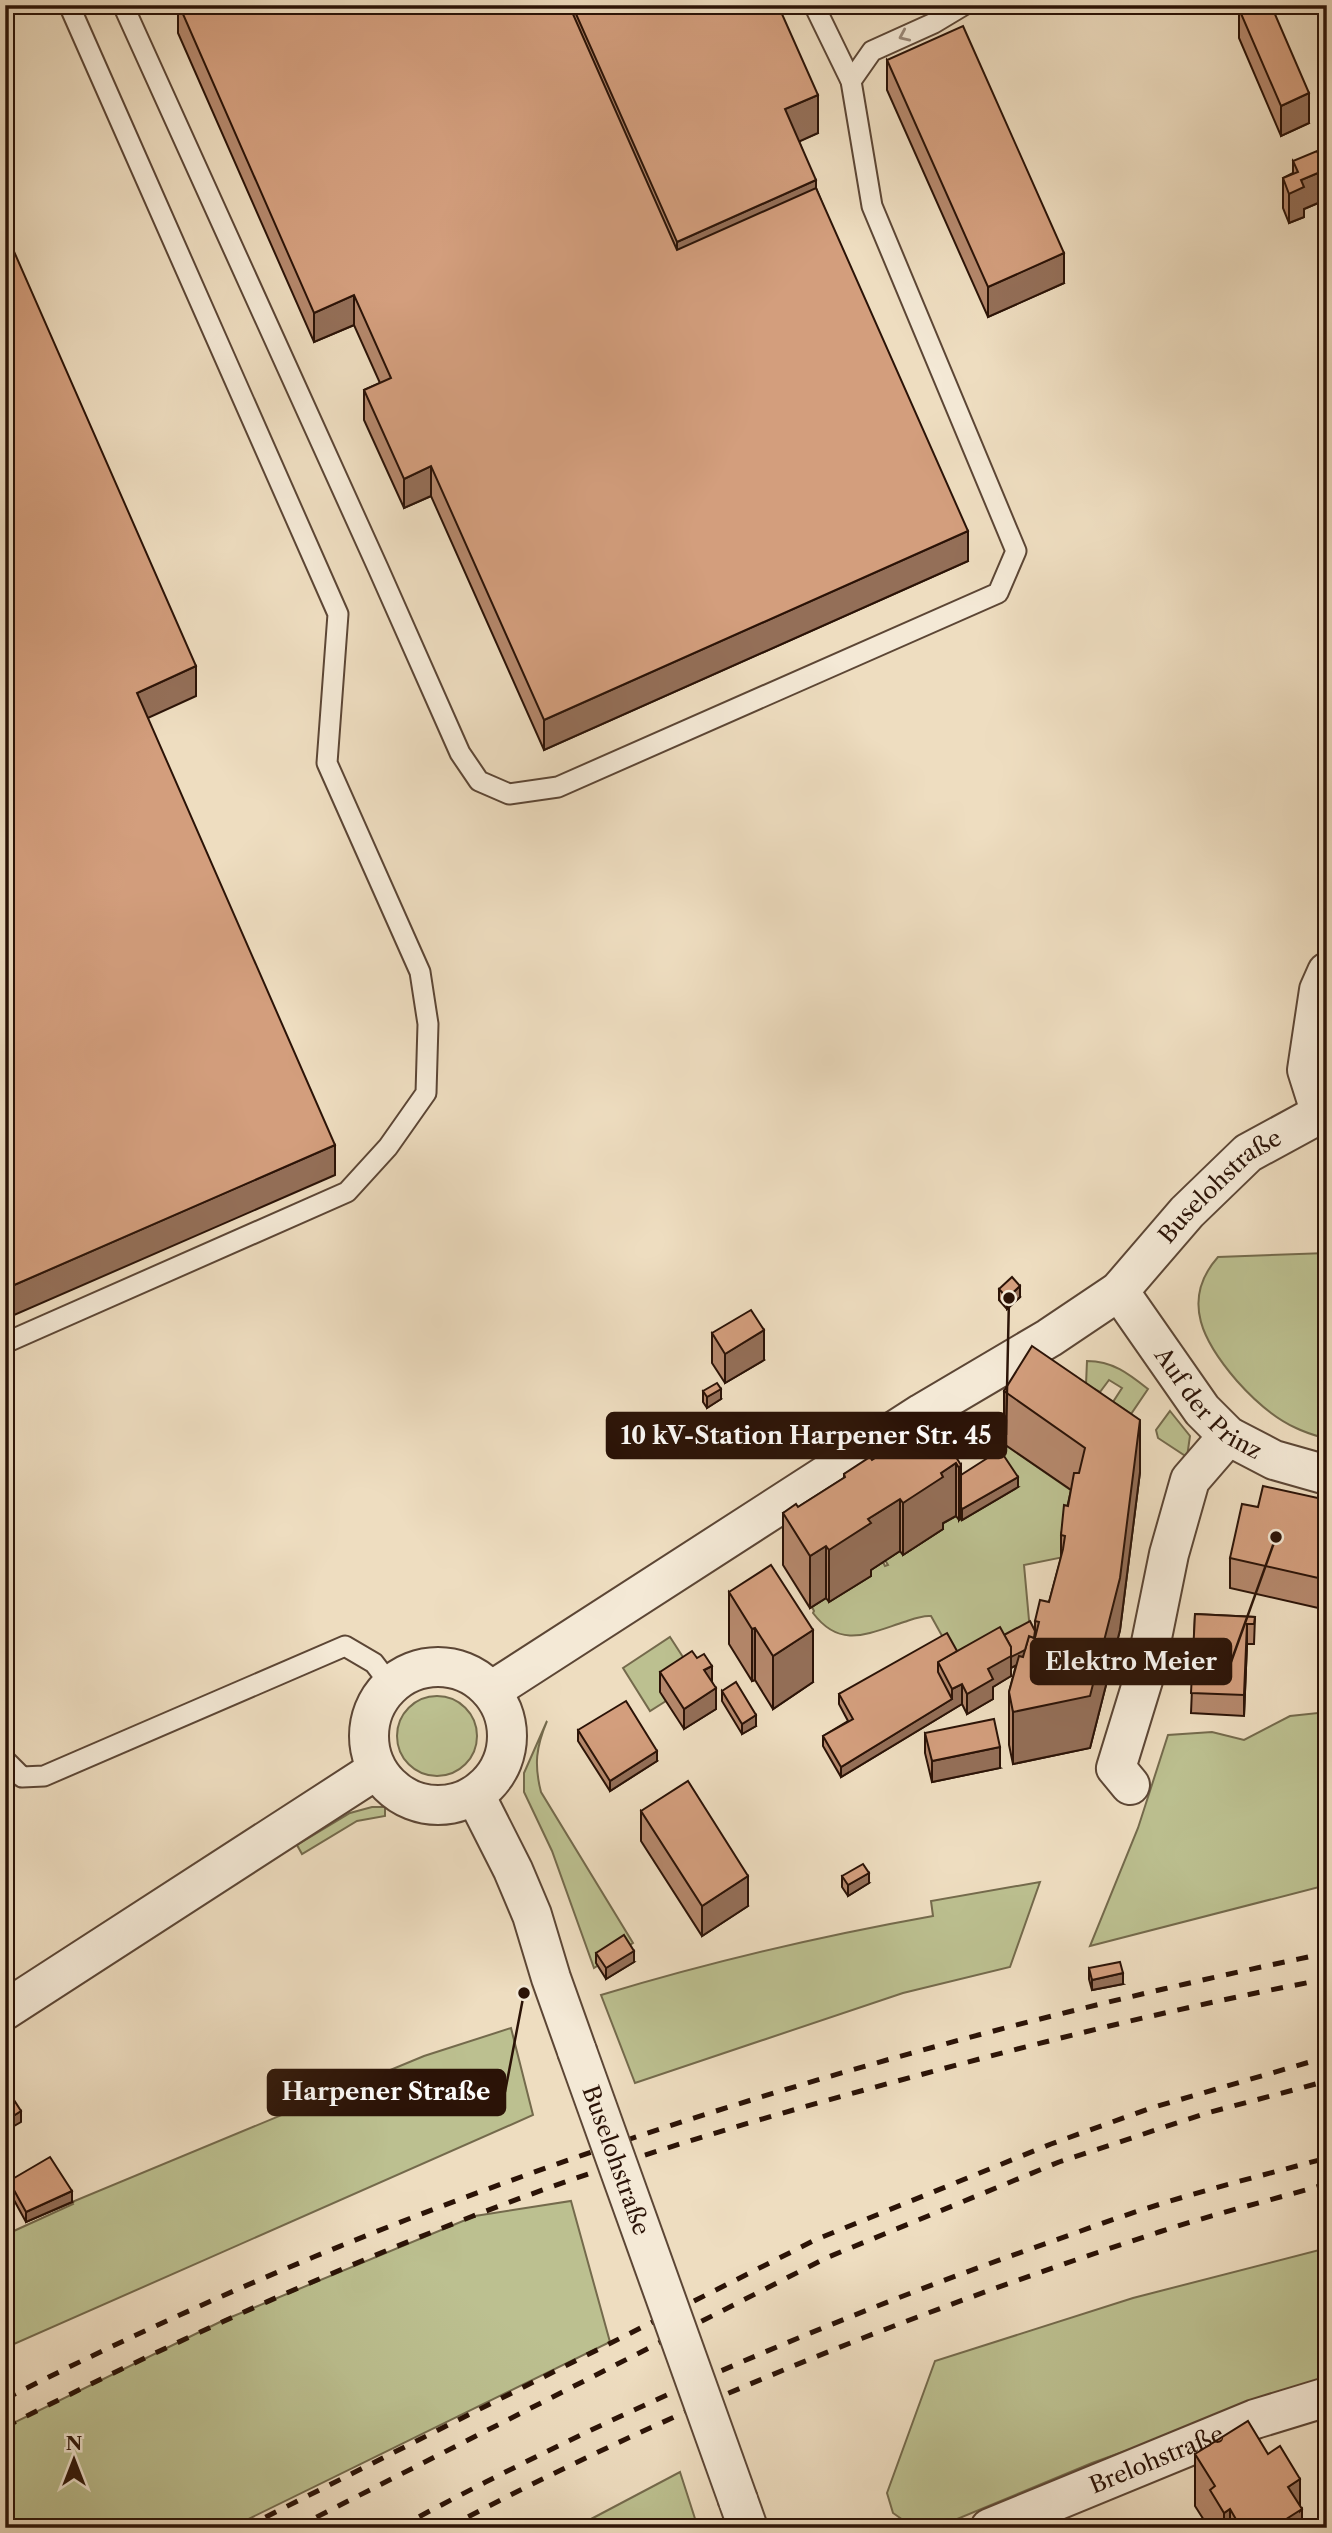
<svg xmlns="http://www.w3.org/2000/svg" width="1332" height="2533" font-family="'Libre Caslon Text',serif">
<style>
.green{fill:#bcc090;stroke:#746a4c;stroke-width:2}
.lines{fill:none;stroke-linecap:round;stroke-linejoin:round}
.service-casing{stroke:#5c4635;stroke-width:23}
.minor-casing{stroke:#5c4635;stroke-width:42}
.service{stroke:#f4e9d6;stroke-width:19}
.minor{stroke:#f4e9d6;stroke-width:38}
.rail{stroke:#2b1307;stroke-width:5;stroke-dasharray:12 12;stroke-linecap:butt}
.minor-bridge-casing{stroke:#5c4635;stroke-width:42;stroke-linecap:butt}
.minor-bridge{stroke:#f4e9d6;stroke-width:38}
.wall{fill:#b5886c;stroke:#2b1307;stroke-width:2}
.shaded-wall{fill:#946f58;stroke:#2b1307;stroke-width:2}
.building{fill:#d39e7d;stroke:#2b1307;stroke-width:2}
.oneway{stroke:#9a8979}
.labels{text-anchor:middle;stroke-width:5;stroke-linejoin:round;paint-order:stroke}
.street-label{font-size:23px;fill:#2b1307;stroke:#f4e9d6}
.leader{fill:none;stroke:#2b1307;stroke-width:2.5}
.callout-dot{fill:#2b1307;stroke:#f4e9d6;stroke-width:2.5}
.callout{fill:#2b1307;stroke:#2b1307;stroke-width:2.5}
.callout-label{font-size:24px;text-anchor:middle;font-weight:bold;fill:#fff}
</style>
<rect width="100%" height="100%" fill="#eeddc0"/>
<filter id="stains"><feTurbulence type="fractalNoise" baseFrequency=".00286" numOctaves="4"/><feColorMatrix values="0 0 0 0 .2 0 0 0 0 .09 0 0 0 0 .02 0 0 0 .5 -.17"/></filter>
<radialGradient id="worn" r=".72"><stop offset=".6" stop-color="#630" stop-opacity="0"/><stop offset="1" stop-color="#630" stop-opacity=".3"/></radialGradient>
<g class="green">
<path d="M 1327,1253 L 1327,1439 C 1317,1436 1306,1433 1296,1428 C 1274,1418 1253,1399 1237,1381 C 1205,1344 1179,1301 1218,1257 Z"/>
<path d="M 1087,1361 C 1113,1361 1129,1374 1148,1389 L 1131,1414 L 1113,1402 L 1122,1388 L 1109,1380 L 1100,1392 L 1086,1385 Z"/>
<polygon points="1170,1411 1190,1436 1187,1457 1158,1438 1156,1430"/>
<path d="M 1004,1444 L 1085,1500 L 1064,1557 L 1024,1565 L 1030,1631 L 961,1670 L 931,1616 C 922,1615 913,1619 904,1622 C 867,1634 840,1649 813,1613 L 814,1611 L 812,1607 L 883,1562 L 885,1566 L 888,1565 L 885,1560 L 900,1551 L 903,1555 L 943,1529 L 941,1525 L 956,1516 L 961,1520 L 1017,1487 L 1000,1460 Z"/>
<polygon points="670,1637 692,1671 661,1692 666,1701 650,1711 623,1668"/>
<circle cx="437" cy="1736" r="40"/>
<polygon points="1327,1712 1327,1885 1090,1946 1138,1828 1168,1735 1212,1732 1244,1740 1290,1716"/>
<path d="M 547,1721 C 536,1747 534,1765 541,1792 L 633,1943 L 594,1968 L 552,1851 L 524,1792 L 524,1773 Z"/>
<polygon points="372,1807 385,1807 385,1816 357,1821 302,1854 297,1845 350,1813"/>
<path d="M 1040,1882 L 1010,1967 L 903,1993 L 635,2083 L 601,1995 C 710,1962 821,1936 933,1916 L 931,1901 Z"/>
<polygon points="511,2028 533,2115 5,2348 5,2235 73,2204 72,2202 424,2056"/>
<polygon points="571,2201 610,2342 230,2528 5,2528 5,2427 224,2320 475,2216"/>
<polygon points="1327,2248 1327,2379 1092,2463 950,2522 913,2527 893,2513 887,2493 935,2361 1133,2298"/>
<polygon points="680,2472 698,2528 574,2528"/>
</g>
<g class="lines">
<defs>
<g id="service">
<polyline points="123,5 378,568 460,753 479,781 509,794 558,787 998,593 1016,551 872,206 851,81 814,5"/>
<polyline points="851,81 872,51 934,23 964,5"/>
<polyline points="5,1343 347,1192 388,1147 426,1093 428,1024 420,972 327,763 338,614 69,5"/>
<polyline points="5,1760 22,1777 44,1776 345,1646 374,1663 390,1684"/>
</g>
<g id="minor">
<polyline points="1320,1111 1307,1070 1319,990 1327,972"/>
<path id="s1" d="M 1119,1291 L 1202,1410 L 1228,1436 L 1274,1460 L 1327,1475"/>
<circle cx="438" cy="1736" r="69"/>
<path id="s2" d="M 491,1691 L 922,1413 L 1049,1338 L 1119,1291 L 1187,1212 L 1248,1153 L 1327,1110"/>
<polyline points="1130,1785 1116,1768 1144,1677 1169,1554 1190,1480 1228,1436"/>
<polyline points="475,1795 513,1870 532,1915 551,1978 577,2051"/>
<polyline points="5,2010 376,1770"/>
<polyline points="738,2500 748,2528"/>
<path id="s3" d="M 990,2528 L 1255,2419 L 1327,2397"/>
</g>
</defs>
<use href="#service" class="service-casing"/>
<use href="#minor" class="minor-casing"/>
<use href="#service" class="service"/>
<use href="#minor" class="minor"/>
<g class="rail">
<path d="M 5,2399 C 421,2187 870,2048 1327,1953"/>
<path d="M 5,2427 C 158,2349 313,2278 473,2216 C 617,2160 767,2116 916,2076 C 1052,2039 1188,2005 1327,1979"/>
<polyline points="244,2528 815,2240 1051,2144 1151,2108 1327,2057"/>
<polyline points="295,2528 826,2258 1059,2162 1207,2113 1327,2081"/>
<path d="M 398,2528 C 602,2418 815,2325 1033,2248 C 1071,2235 1109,2220 1148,2208 C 1207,2189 1267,2174 1327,2158"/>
<path d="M 447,2528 C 674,2407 915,2312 1159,2232 C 1214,2214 1271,2200 1327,2184"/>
</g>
<defs>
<g id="minor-bridge">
<path id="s4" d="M 577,2051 L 738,2500"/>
</g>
</defs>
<use href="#minor-bridge" class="minor-bridge-casing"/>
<use href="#minor-bridge" class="minor-bridge"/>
</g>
<g class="wall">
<polygon points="178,5 778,5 818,133 799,141 816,188 968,561 544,750 431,496 404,508 364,420 364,390 380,383 354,325 314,342 178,33"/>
<polygon points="1239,9 1309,123 1281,136 1239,38"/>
<polygon points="887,60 1064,283 988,317 887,90"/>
<polygon points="1293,161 1325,200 1304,209 1304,217 1289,223 1283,208 1283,178 1293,173"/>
<polygon points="999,1289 1020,1297 1007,1309 999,1300"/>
<polygon points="712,1333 764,1360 725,1383 712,1363"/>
<polygon points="703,1391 721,1399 707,1408 703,1402"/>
<polygon points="1004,1391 1140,1472 1120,1630 1090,1748 1013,1764 1009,1745 1009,1692 1016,1665 1011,1668 1011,1676 993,1687 993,1699 967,1714 962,1704 841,1777 823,1746 823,1736 848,1721 839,1704 839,1694 1004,1635 1035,1631 1035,1621 1049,1602 1061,1558 1061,1535 1071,1490 1004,1444"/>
<polygon points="917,1428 961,1465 961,1475 1018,1487 962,1520 961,1518 959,1520 956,1516 943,1523 943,1529 903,1555 900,1551 871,1570 871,1576 829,1602 826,1598 810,1608 783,1565 783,1513 798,1507 844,1478 844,1474 872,1460 917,1431"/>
<polygon points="1327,1500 1327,1610 1230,1588 1230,1558 1258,1507"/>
<polygon points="729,1592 813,1682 773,1709 755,1680 752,1681 729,1644"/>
<polygon points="1195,1614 1255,1617 1254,1644 1247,1644 1244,1716 1191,1713"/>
<polygon points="660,1672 712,1681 716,1709 684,1729 660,1692"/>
<polygon points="722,1691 756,1726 742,1734 722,1701"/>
<polygon points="578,1730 657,1761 610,1791 578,1741"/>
<polygon points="925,1733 1000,1768 932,1782 925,1753"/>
<polygon points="641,1811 748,1906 702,1936 641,1841"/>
<polygon points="842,1876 869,1883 848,1896 842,1887"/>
<polygon points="596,1953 634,1962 606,1979 596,1963"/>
<polygon points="1089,1968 1123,1984 1092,1990 1089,1979"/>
<polygon points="9,2181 72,2202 26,2222 9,2191"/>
<polygon points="1195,2454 1300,2506 1302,2528 1209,2528 1195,2506"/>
</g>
<g class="shaded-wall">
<polygon points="1309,93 1309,123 1281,136 1281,106"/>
<polygon points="818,95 818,133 785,148 785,109"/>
<polygon points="1325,170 1325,200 1304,209 1304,217 1289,223 1289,194 1301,180"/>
<polygon points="816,180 816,218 677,280 677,242"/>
<polygon points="1064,253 1064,283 988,317 988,287"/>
<polygon points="354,295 354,325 314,342 314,313"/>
<polygon points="431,466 431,496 404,508 404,479"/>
<polygon points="968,531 968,561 544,750 544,720"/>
<polygon points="196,666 196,696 137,723 137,693"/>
<polygon points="335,1145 335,1175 5,1319 5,1289"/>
<polygon points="1020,1286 1020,1297 1007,1309 1007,1298"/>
<polygon points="764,1330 764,1360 725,1383 725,1354"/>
<polygon points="721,1389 721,1399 707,1408 707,1397"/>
<polygon points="1140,1420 1140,1472 1120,1630 1090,1748 1013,1764 1013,1712"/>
<polygon points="956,1463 956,1516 943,1523 943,1529 903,1555 903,1503 941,1473"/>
<polygon points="961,1465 961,1517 959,1520 959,1468"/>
<polygon points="1018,1477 1018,1487 962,1520 962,1509"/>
<polygon points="900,1499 900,1551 871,1570 871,1576 829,1602 829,1550 868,1519"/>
<polygon points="826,1546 826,1598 810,1608 810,1556"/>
<polygon points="1247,1624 1247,1644 1244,1716 1244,1695"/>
<polygon points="755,1628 755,1680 752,1681 752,1629"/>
<polygon points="813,1630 813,1682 773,1709 773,1656"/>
<polygon points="1035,1631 1035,1641 1032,1657 1011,1668 1011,1657"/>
<polygon points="1011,1647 1011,1676 993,1687 993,1699 967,1714 967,1694 988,1669"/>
<polygon points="712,1666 712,1686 704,1670"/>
<polygon points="962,1684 962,1704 841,1777 841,1767 952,1699 952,1689"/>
<polygon points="716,1688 716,1709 684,1729 684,1709"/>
<polygon points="756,1715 756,1726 742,1734 742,1724"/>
<polygon points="1000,1747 1000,1768 932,1782 932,1761"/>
<polygon points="657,1751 657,1761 610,1791 610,1781"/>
<polygon points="869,1873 869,1883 848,1896 848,1885"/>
<polygon points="748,1876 748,1906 702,1936 702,1906"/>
<polygon points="634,1951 634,1962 606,1979 606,1968"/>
<polygon points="1123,1973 1123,1984 1092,1990 1092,1980"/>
<polygon points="21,2111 21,2122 7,2130 7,2120"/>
<polygon points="72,2191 72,2202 26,2222 26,2212"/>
<polygon points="1300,2479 1300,2511 1302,2509 1302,2528 1272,2528 1288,2487"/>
<polygon points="1230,2509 1230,2528 1224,2528 1224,2513"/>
</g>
<g class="building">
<polygon points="179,5 569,5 677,250 816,188 968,531 544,720 431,466 404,479 364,390 391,378 354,295 314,313"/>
<polygon points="572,5 778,5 818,95 785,109 816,180 677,242"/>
<polygon points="1247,5 1271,5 1309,93 1281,106 1239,9"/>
<polygon points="963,26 1064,253 988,287 887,60"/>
<polygon points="1317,151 1325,170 1301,180 1304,187 1289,194 1283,178 1298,172 1293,161"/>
<polygon points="5,231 196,666 137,693 335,1145 5,1289"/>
<polygon points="1012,1277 1020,1286 1007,1298 999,1289"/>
<polygon points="751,1310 764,1330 725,1354 712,1333"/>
<polygon points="1032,1346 1140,1420 1120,1578 1090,1696 1013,1712 1009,1692 1019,1656 1023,1657 1029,1636 1035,1638 1039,1622 1035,1621 1040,1600 1049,1602 1063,1549 1065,1536 1061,1535 1064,1505 1068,1506 1074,1473 1079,1473 1085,1448 1004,1391"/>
<polygon points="717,1383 721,1389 707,1397 703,1391"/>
<polygon points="931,1418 961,1465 959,1468 956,1463 941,1473 943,1477 903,1503 900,1499 868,1519 871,1523 829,1550 826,1546 810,1556 783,1513 796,1504 798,1507 845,1477 844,1474 870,1457 872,1460 919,1430 917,1428"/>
<polygon points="1000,1450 1018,1477 962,1509 961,1507 961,1475"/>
<polygon points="1263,1486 1327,1500 1327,1580 1230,1558 1242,1504 1258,1507"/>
<polygon points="771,1565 813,1630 773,1656 755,1628 752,1629 729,1592"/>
<polygon points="1195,1614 1255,1617 1254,1624 1247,1624 1244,1695 1191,1693"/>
<polygon points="1030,1621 1035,1631 1034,1638 1029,1636 1025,1650 1011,1657 1011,1647 1004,1635"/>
<polygon points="1000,1627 1011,1647 1011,1656 988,1669 993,1679 967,1694 962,1684 952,1689 938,1662"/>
<polygon points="947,1633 957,1651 938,1662 938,1672 952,1699 841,1767 823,1736 853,1719 839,1694"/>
<polygon points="692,1651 697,1658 704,1654 712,1666 704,1670 716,1688 684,1709 660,1672"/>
<polygon points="736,1682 756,1715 742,1724 722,1691"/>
<polygon points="626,1701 657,1751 610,1781 578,1730"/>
<polygon points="994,1719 1000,1747 932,1761 925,1733"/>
<polygon points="688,1781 748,1876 702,1906 641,1811"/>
<polygon points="863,1864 869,1873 848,1885 842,1876"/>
<polygon points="624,1935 634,1951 606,1968 596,1953"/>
<polygon points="1120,1962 1123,1973 1092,1980 1089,1968"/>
<polygon points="5,2086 21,2111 7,2120 5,2118"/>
<polygon points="50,2157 72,2191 26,2212 9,2181"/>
<polygon points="1248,2421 1268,2454 1280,2446 1300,2479 1288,2487 1302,2509 1272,2528 1241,2528 1230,2509 1224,2513 1210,2490 1215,2486 1195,2454"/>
</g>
<defs><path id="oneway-chevron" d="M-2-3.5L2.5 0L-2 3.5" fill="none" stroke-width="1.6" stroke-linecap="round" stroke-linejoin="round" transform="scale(1.75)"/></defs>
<use class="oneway" href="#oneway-chevron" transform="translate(904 36) rotate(156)"/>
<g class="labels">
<g class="street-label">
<text dy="8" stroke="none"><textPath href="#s2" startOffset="891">Buselohstraße</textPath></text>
<text dy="8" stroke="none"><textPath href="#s1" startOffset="145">Auf der Prinz</textPath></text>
<text dy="8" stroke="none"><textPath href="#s4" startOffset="116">Buselohstraße</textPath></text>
<text dy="8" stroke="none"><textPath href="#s3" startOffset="180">Brelohstraße</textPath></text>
</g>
</g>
<path class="leader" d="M1009 1298L1006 1435M1276 1537L1231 1662M524 1993L505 2092"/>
<g class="callout-dot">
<circle cx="1009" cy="1298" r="7"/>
<circle cx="1276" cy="1537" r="7"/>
<circle cx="524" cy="1993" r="7"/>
</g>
<g class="callout">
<rect x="607" y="1413" width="399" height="45" rx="7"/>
<rect x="1031" y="1639" width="200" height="45" rx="7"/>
<rect x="268" y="2070" width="237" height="45" rx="7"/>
</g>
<g class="callout-label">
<text x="806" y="1444">10 kV-Station Harpener Str. 45</text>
<text x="1131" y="1670">Elektro Meier</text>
<text x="386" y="2100">Harpener Straße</text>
</g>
<rect width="1332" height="2533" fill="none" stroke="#eeddc0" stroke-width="28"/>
<rect x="7" y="7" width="1318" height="2519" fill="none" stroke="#2b1307" stroke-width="3.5"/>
<rect x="14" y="14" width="1304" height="2505" fill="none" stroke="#2b1307" stroke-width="2"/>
<g transform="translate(74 2460)" stroke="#f4e9d6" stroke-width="5" paint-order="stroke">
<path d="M0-5L12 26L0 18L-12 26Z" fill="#2b1307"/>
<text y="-10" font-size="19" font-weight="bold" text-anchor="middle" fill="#2b1307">N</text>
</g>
<rect width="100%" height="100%" filter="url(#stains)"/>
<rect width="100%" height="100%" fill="url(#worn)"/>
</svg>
